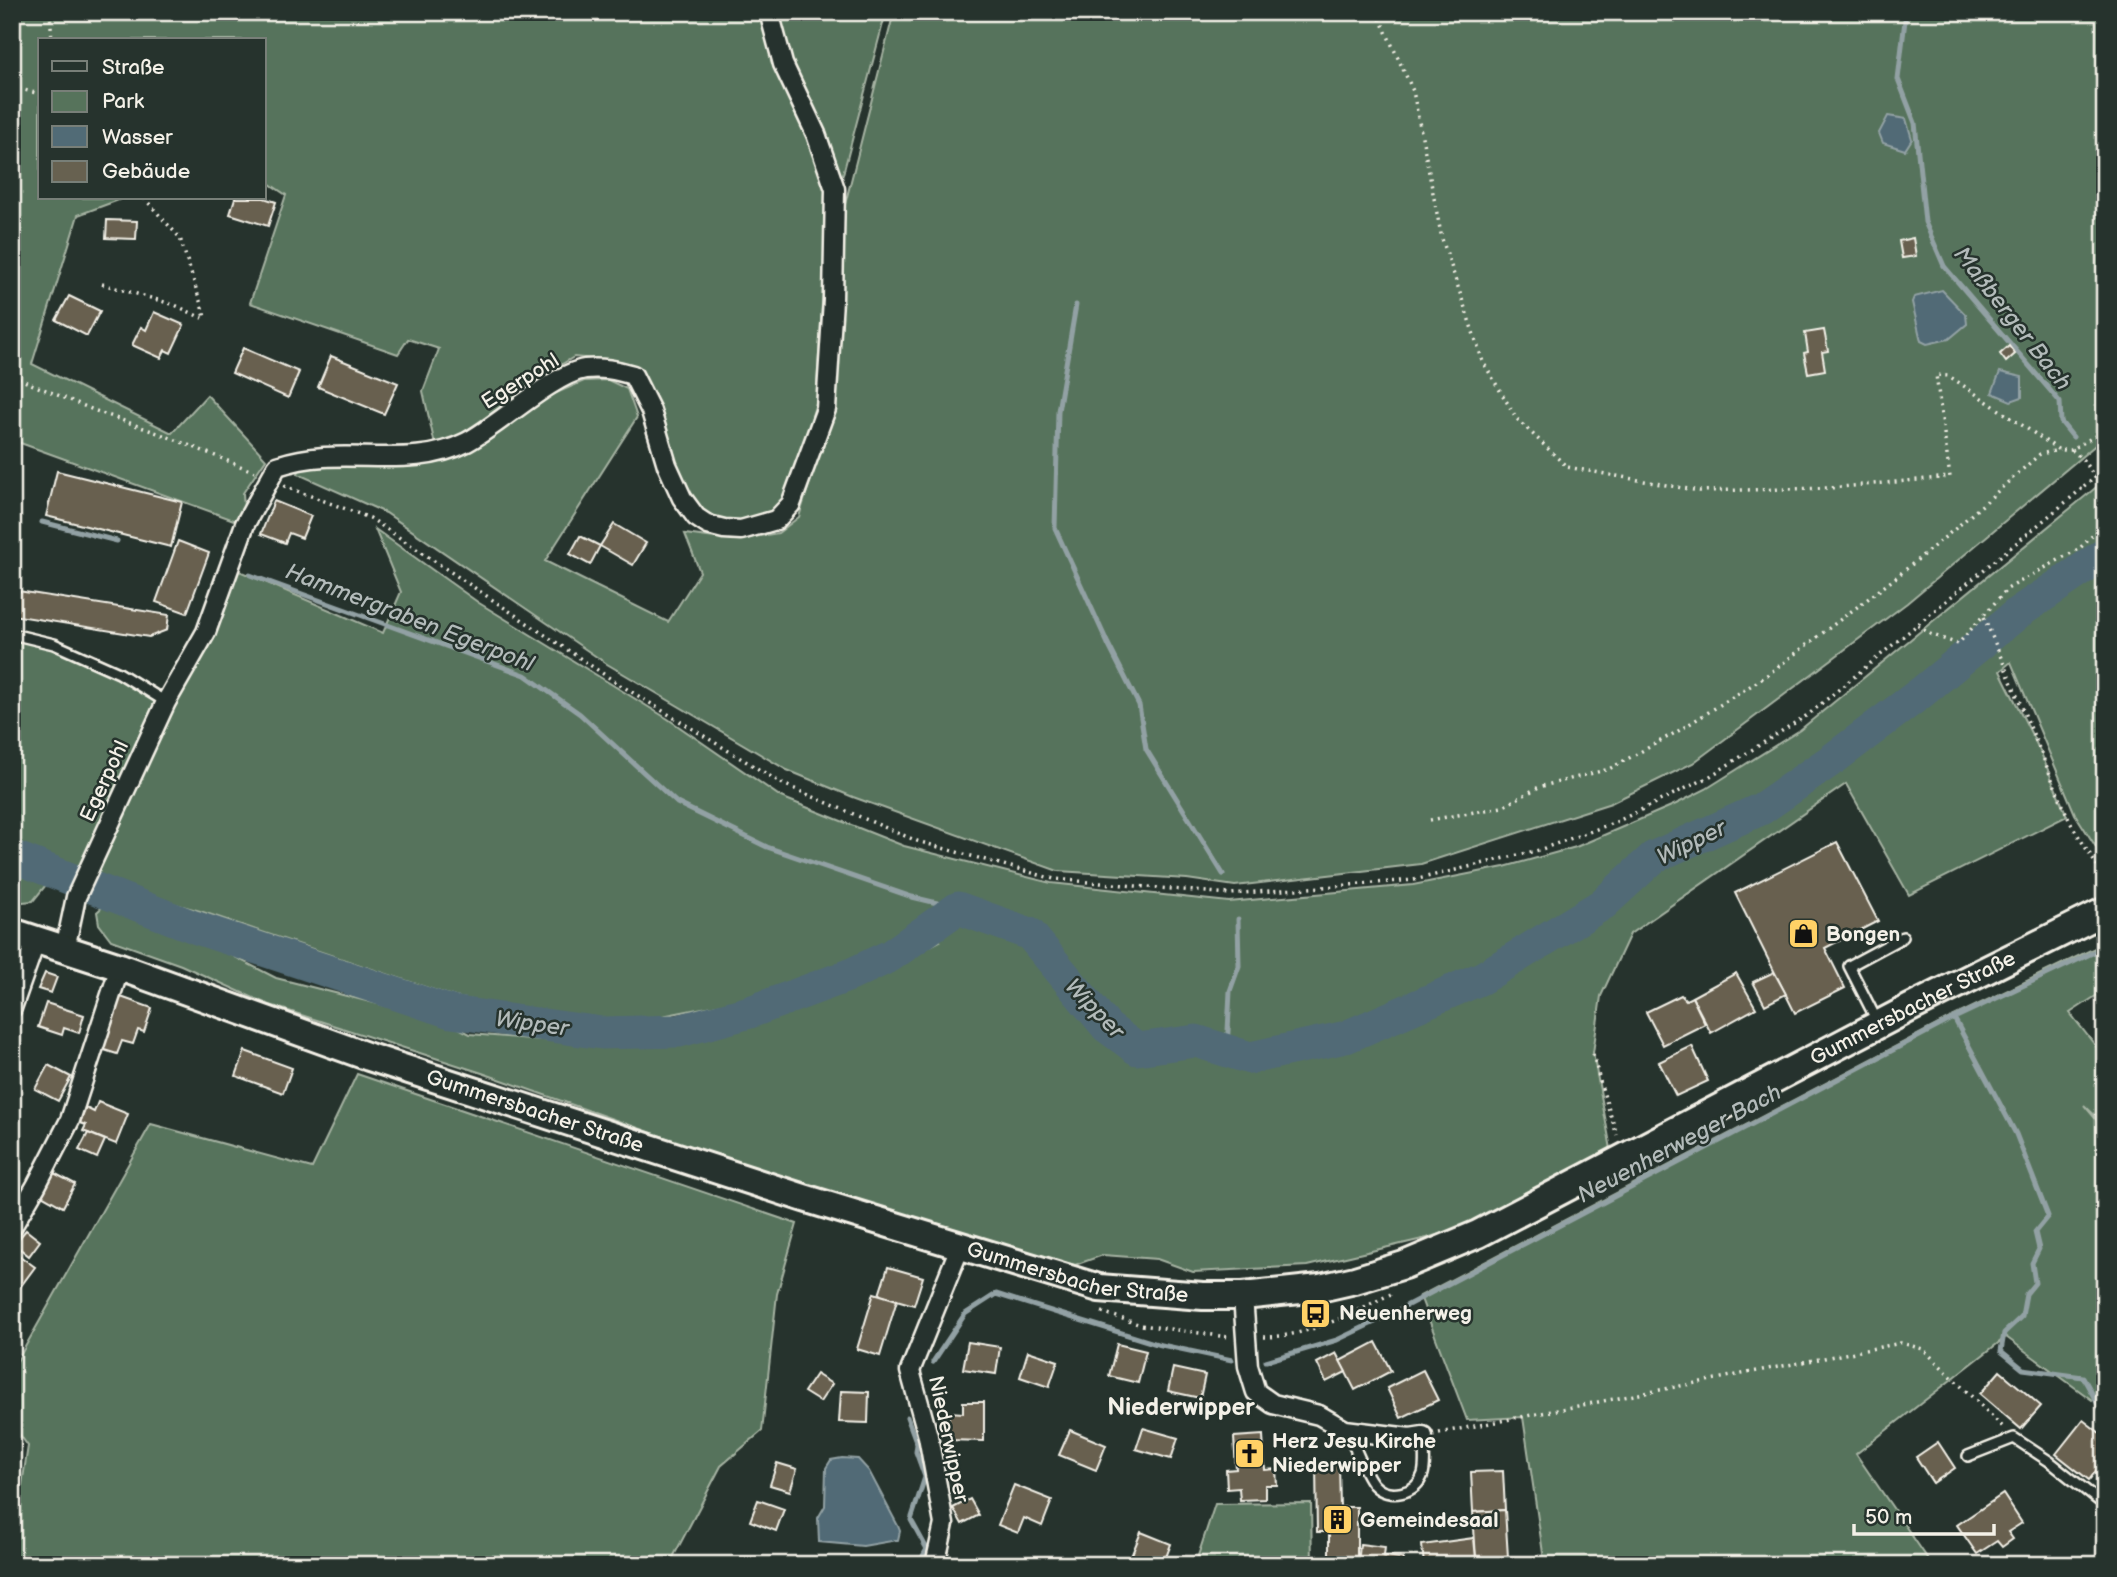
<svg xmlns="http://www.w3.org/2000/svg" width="2117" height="1577" font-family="'Balsamiq Sans',sans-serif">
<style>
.green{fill:#56735b;stroke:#a5b2a2;stroke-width:2}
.water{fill:#516b76;stroke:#92a1a4;stroke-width:2}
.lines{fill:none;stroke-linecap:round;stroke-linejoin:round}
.stream{stroke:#92a1a4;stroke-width:5}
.river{stroke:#516b76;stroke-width:33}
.building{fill:#676150;stroke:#f4f1e8;stroke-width:2}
.service-casing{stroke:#f4f1e8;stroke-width:14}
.minor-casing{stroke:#f4f1e8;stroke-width:23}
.primary-casing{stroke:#f4f1e8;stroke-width:32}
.path{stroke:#f4f1e8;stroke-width:3.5;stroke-dasharray:2 5;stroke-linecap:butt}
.service{stroke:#26332d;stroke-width:9}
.minor{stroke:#26332d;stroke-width:18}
.primary{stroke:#26332d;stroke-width:26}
.path-bridge{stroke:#f4f1e8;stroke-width:3.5;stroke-dasharray:2 5;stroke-linecap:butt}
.labels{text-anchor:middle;stroke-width:5;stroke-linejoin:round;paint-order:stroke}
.street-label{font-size:21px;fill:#f4f1e8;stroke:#26332d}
.poi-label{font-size:21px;font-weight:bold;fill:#f4f1e8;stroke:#26332d;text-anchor:start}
.water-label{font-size:23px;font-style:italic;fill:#b3bbba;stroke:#26332d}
.quarter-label{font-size:24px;font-weight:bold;fill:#f4f1e8;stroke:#26332d}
</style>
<rect width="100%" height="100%" fill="#26332d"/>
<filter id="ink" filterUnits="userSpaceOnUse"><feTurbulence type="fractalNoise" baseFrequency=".0143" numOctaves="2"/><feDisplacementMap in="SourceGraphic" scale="14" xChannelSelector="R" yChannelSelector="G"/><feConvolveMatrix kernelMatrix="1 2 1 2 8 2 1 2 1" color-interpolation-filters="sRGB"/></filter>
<g filter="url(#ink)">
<g class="green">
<polygon points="12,12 886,12 826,238 816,403 786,499 762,519 739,525 704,512 688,500 673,461 661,410 639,368 614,361 574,357 547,373 462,438 435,445 423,391 439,349 408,339 398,354 250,303 286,195 264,180 264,40 40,40 40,198 124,198 78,215 32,364 172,433 207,395 266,459 243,493 245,524 12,440"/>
<polygon points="894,12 2105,12 2105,437 1907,603 1693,763 1611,803 1421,864 1235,886 1187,879 1058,871 853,797 787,770 607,664 386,513 298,474 300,466 468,449 554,394 584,381 608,380 627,389 637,417 545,561 668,622 700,572 685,534 715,538 748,538 778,533 799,517 832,411 836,240"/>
<polygon points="2105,480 2105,861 2075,814 2011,662 2000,671 2041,753 2067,816 1909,895 1846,784 1630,934 1601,996 1593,1053 1611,1149 1464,1226 1427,1238 1307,1266 1193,1272 1157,1259 1103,1255 1075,1265 967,1238 812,1189 482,1073 267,1004 181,965 111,940 99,924 97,912 106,904 188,933 276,978 445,1021 470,1034 602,1045 691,1037 768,1017 892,966 940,941 919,923 881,952 753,998 657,1017 589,1021 455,997 200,911 85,878 31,851 12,845 12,634 54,644 166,702 230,567 383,633 401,592 375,529 479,603 668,719 781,797 904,846 1051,883 1229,902 1413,885 1504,867 1576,847 1676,804 1706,789 1800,730"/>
<polygon points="12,864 44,875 46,885 33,901 12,903"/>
<polygon points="2105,943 2105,990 2070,1013 2105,1058 2105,1125 2084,1105 2105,1130 2105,1387 2092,1400 2006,1337 1856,1454 1932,1565 1539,1565 1544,1560 1523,1417 1467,1420 1420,1296 1948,1019"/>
<polygon points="357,1074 797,1224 777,1294 762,1431 721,1466 669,1565 12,1565 12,1550 28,1446 12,1424 12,1370 151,1124 312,1168"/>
<polygon points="1311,1503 1312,1565 1195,1565 1215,1504"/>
</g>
<g class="water">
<polygon points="1888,116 1906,119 1912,139 1905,150 1883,143 1879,133"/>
<polygon points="1942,290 1966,315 1967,324 1949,339 1927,344 1921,341 1912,302 1914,297"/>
<polygon points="2000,372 2022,377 2022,397 2011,401 1992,393"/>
<polygon points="842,1458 858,1459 869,1471 898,1526 900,1531 898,1540 863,1546 819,1542 818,1518 825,1506 826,1468 831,1460"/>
</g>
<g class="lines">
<g class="stream">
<polyline points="1906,12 1898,79 1915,123 1925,222 1944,266 2060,402 2061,422 2073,437"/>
<polyline points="1076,305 1058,411 1055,528 1108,644 1139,705 1146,749 1223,874"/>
<polyline points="42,522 117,541"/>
<polyline points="250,575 525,675 580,714 677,803 767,847 912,897 958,908"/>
<polyline points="1954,1018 2016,1134 2048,1216 2035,1232 2039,1249 2032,1263 2035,1283 2026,1294 2022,1316 2004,1333 2001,1351 2023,1369 2083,1377 2105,1417"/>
<polyline points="1227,1051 1230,991 1239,966 1238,919"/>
<polyline points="1266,1361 1337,1340 1383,1318 1950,1020 2105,947"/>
<polyline points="933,1362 965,1314 996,1294 1157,1344 1232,1360"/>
<polyline points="907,1417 917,1444 916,1452 925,1477 911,1520 927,1549 918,1565"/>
</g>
<polyline class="river" points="12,856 194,927 451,1012 602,1033 679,1031 750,1012 850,975 890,956 958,908 1030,934 1107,1027 1137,1049 1196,1041 1250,1058 1346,1037 1482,978 1603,904 1654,857 1761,809 1833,759 1922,692 2019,612 2105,554"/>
</g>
<g class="building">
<polygon points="235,198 264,198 276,202 268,226 230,214"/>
<polygon points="107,220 137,221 136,239 106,238"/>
<polygon points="1913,238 1916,256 1902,258 1899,241"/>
<polygon points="69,296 100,311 87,336 56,320"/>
<polygon points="154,312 184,325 171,353 165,350 161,358 132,345 141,327 146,330"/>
<polygon points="1824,330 1828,351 1822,352 1825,370 1808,373 1804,353 1808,352 1805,333"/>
<polygon points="2009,346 2015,354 2006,362 2000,354"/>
<polygon points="243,348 299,372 288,398 232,373"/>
<polygon points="331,356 398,383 384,414 318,387"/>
<polygon points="57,471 182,502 171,547 46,516"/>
<polygon points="274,501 311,516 302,538 289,533 285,543 261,534"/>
<polygon points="614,524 646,543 633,565 600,546"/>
<polygon points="580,536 600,546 590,565 570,554"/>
<polygon points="178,541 209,553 187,613 156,602"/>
<polygon points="12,590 169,615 167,630 149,637 12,615"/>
<polygon points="1837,842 1878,921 1825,948 1845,988 1795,1013 1735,893"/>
<polygon points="1774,972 1786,994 1765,1005 1753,982"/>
<polygon points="45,973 57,977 51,993 38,989"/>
<polygon points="1736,973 1756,1008 1711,1033 1692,997"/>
<polygon points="1681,995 1686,1000 1692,997 1705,1024 1663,1045 1646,1012"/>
<polygon points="118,996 152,1008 144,1032 138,1030 133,1044 122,1041 117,1054 101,1049"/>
<polygon points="46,1003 84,1015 79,1033 64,1028 62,1035 38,1027"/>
<polygon points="1692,1046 1708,1081 1676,1096 1659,1062"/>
<polygon points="245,1051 292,1068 283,1093 236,1076"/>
<polygon points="48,1065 71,1077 58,1101 35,1089"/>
<polygon points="98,1102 128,1114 116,1144 83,1131 86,1125 80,1123 86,1108 94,1112"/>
<polygon points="88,1133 105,1140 97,1158 79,1150"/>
<polygon points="52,1172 75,1184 63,1207 40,1194"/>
<polygon points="26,1230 40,1241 29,1256 14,1244"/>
<polygon points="17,1254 35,1267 12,1298 12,1259"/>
<polygon points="888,1267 923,1277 914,1305 879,1295"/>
<polygon points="874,1293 897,1300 880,1356 857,1349"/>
<polygon points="968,1342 1000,1347 996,1374 963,1369"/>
<polygon points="1376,1342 1391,1371 1355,1390 1340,1361"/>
<polygon points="1117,1344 1146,1351 1138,1383 1109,1376"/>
<polygon points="1028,1351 1058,1361 1049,1387 1020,1377"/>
<polygon points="1336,1353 1346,1372 1326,1382 1317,1363"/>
<polygon points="1173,1368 1205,1375 1200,1398 1168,1391"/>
<polygon points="1423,1370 1438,1400 1401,1418 1387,1388"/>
<polygon points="2000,1371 2041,1406 2021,1429 1980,1394"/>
<polygon points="816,1374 832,1384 820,1402 804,1392"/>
<polygon points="841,1391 869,1392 868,1423 839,1422"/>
<polygon points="963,1402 984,1402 984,1441 948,1440 949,1412 963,1413"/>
<polygon points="2083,1420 2105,1437 2105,1459 2089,1480 2056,1454"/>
<polygon points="1143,1428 1178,1438 1171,1459 1136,1449"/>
<polygon points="1070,1430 1106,1445 1096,1470 1059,1455"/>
<polygon points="1263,1435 1265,1470 1276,1469 1277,1485 1265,1485 1265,1499 1240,1500 1239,1488 1227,1489 1226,1470 1236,1469 1234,1437"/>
<polygon points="1938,1442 1955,1468 1933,1483 1916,1457"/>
<polygon points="777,1463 797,1469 790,1491 770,1485"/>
<polygon points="1316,1464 1339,1464 1340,1507 1357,1507 1357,1559 1329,1559 1329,1532 1317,1532"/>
<polygon points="1503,1471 1505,1510 1473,1512 1471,1472"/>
<polygon points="1014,1485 1052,1500 1042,1526 1024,1518 1018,1533 998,1525"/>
<polygon points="2003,1494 2022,1523 2008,1532 2013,1539 2002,1547 1997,1541 1977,1554 1957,1525"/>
<polygon points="970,1499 979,1515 962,1524 953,1508"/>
<polygon points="758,1500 784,1509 776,1531 750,1521"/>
<polygon points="1505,1510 1508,1557 1476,1559 1473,1512"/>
<polygon points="1141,1532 1171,1544 1163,1565 1145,1565 1130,1559"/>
<polygon points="1474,1538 1476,1559 1485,1558 1486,1565 1424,1565 1422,1545"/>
<polygon points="1360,1544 1385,1547 1384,1556 1403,1558 1402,1565 1358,1565"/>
</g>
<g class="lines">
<defs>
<g id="service">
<polyline points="12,634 54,644 119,673 166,702"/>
<polyline points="1878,1023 1849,966 1903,937"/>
<path d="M 1346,1432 C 1357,1447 1363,1473 1374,1485 C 1388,1500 1417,1494 1423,1474 C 1426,1463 1424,1448 1423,1436"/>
<polyline points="1968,1456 2014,1438 2049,1461 2098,1500 2105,1498"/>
</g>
<g id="minor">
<path d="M 65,949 L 76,897 L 166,702 L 206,632 L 245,524 L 277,466 C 292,461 308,458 324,457 C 372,454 422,465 467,442 C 498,426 553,374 585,369 C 602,367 616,370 633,375 L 651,411 L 667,465 L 682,498 L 696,517 L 708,525 L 724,529 L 741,530 L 776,520 L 791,504 L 826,409 L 833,300 L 835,189 L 816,134 L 783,64 L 769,12"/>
<polyline points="12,1008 36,940"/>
<polyline points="12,1227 36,1186 70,1120 120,967"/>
<polyline points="1243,1296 1248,1366 1256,1392 1273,1404 1319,1415 1345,1430 1410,1438 1423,1436"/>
<polyline points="935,1565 944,1524 928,1436 910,1371 960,1247"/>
</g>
<g id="primary">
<path id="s1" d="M 12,932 L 120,967 L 369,1057 L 804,1198 L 1099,1288 L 1203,1296 L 1243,1296 L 1320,1288 L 1355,1280 L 1404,1265 L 1478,1234 L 1910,1008 L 2105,911"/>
</g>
</defs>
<use href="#service" class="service-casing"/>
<use href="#minor" class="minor-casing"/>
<use href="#primary" class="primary-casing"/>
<g class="path">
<polyline points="50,12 52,40"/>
<polyline points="1377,12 1413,91 1442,239 1483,362 1517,419 1567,467 1699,491 1830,488 1950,477 1936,375 1949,376 2059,450 2071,450 2105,430"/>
<polyline points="12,87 40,94"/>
<polyline points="144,198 180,238 206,320"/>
<polyline points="102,284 175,305 206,320"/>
<polyline points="12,376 96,411 166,436 255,472"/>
<polyline points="2072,450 2083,460 2105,492"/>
<polyline points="2103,470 2105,469"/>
<polyline points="284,486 370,518 617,683 783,784 917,841 1054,879 1230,894 1414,880 1539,850 1616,822 1707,778 1809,714 2084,487"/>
<polyline points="1984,617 2070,822 2105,879"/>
<polyline points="1918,626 1930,634 1958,644 2007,589 2080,548 2097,531 2105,516"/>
<polyline points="1430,820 1502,807 1539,787 1609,769 1675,733 1763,678 1894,579 1956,528 2040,454 2059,450"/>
<polyline points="1593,1054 1601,1085 1617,1135"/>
<polyline points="1102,1312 1141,1325 1228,1337"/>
<path d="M 1264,1337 C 1309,1337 1352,1313 1391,1294"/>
<polyline points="1439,1433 1901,1343 1923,1349 2005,1429"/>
</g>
<use href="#service" class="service"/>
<use href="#minor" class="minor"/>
<use href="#primary" class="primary"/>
<polyline class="path-bridge" points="2084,487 2103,470"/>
</g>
</g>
<defs>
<symbol id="shop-square" viewBox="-11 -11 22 22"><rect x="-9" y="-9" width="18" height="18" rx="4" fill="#ffd166" stroke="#26332d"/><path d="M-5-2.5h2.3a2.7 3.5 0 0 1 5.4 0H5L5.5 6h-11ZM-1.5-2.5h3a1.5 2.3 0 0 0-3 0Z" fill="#111"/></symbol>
<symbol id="bus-square" viewBox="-11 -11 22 22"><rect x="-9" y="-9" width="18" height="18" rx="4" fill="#ffd166" stroke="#26332d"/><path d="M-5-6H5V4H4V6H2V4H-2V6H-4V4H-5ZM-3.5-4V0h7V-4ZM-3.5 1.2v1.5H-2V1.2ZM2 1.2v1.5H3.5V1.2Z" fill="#111"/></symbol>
<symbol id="church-square" viewBox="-11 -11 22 22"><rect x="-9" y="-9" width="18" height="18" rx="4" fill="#ffd166" stroke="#26332d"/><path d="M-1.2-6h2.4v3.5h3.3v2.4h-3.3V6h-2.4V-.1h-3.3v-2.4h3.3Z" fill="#111"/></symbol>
<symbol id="building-square" viewBox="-11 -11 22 22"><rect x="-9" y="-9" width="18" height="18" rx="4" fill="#ffd166" stroke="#26332d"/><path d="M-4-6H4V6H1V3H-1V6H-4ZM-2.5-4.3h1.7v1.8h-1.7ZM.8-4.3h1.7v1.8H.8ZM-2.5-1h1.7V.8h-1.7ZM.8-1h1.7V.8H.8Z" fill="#111"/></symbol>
</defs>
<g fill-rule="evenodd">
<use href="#shop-square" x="1786" y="916" width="35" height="35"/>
<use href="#bus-square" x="1298" y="1296" width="35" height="35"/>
<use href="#church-square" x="1232" y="1436" width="35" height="35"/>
<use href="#building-square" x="1320" y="1502" width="35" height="35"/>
</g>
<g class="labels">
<g class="street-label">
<text transform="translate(520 381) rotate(-32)" y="7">Egerpohl</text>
<text transform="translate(104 781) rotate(-65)" y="7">Egerpohl</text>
<text dy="7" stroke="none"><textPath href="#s1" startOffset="2023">Gummersbacher Straße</textPath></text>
<text dy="7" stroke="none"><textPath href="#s1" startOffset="553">Gummersbacher Straße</textPath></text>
<text dy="7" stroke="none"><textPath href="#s1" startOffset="1120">Gummersbacher Straße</textPath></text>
<text transform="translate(949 1439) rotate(78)" y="7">Niederwipper</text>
</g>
<g class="poi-label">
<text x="1826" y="941">Bongen</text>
<text x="1339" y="1320">Neuenherweg</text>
<text x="1272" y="1448">Herz Jesu Kirche<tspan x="1272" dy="24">Niederwipper</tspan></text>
<text x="1360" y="1527">Gemeindesaal</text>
</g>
<g class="water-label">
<text transform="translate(2013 318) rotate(52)" y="8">Maßberger Bach</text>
<text transform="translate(410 617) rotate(21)" y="8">Hammergraben Egerpohl</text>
<text transform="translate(1691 842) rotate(-26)" y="8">Wipper</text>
<text transform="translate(1095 1008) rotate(46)" y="8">Wipper</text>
<text transform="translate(532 1023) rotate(8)" y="8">Wipper</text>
<text transform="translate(1679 1143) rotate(-28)" y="8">Neuenherweger Bach</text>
</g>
<g class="quarter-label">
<text x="1181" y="1415">Niederwipper</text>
</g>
</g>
<rect width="2117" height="1577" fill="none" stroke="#26332d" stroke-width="42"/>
<rect x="21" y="21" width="2075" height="1535" fill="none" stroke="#f4f1e8" stroke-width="2.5" filter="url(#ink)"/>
<rect x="38" y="38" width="228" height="161" fill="#26332d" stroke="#787f78" stroke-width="2"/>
<rect x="52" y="61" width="35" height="10" fill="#26332d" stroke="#787f78" stroke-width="2"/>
<text x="102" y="74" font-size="21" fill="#f4f1e8">Straße</text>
<rect x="52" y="91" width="35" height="21" fill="#56735b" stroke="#787f78" stroke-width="2"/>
<text x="102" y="108" font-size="21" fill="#f4f1e8">Park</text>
<rect x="52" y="126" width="35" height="21" fill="#516b76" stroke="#787f78" stroke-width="2"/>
<text x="102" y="144" font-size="21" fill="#f4f1e8">Wasser</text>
<rect x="52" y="161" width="35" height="21" fill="#676150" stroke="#787f78" stroke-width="2"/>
<text x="102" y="178" font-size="21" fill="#f4f1e8">Gebäude</text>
<path d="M1854 1524v10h140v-10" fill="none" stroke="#f4f1e8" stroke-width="3.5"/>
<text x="1865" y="1524" font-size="21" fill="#f4f1e8" stroke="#26332d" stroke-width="5" paint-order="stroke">50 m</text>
</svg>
